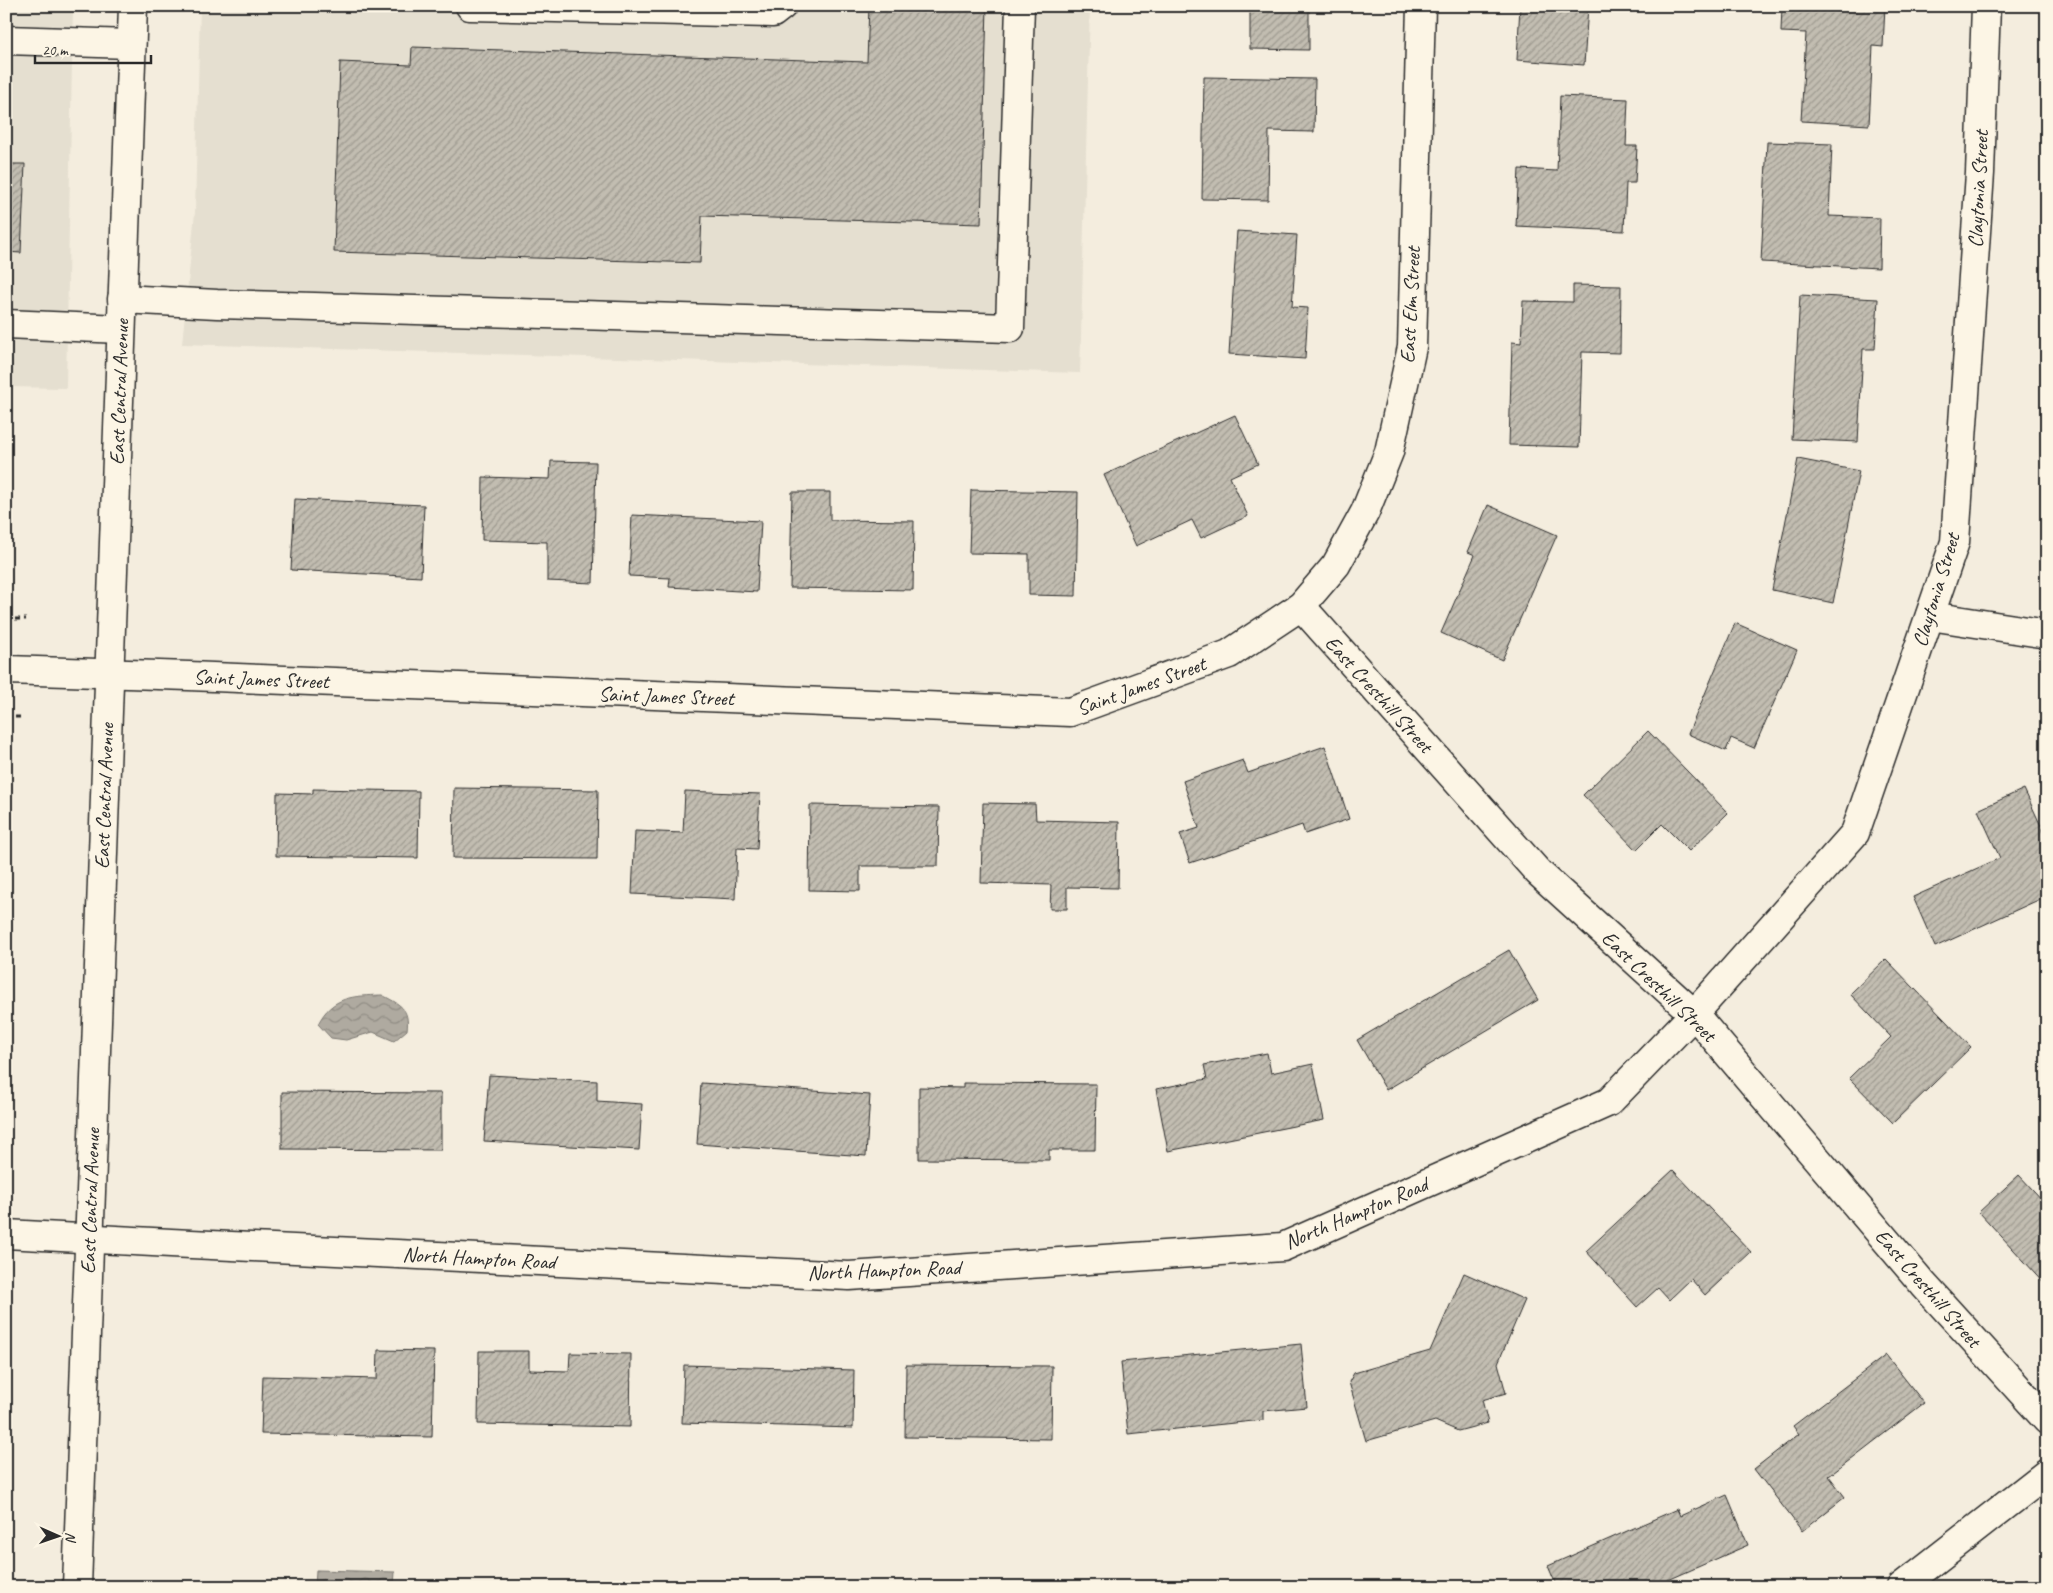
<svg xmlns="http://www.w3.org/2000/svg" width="2053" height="1593" font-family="Caveat,sans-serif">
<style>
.built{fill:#e5dfd0}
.water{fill:url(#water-waves);stroke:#7a7771}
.building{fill:url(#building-hatch);stroke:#2b2b2b}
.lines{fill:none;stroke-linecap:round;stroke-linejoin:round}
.minor-casing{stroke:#2b2b2b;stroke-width:31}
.major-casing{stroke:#2b2b2b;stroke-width:31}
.path{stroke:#2b2b2b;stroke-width:3;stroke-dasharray:5 4;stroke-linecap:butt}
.minor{stroke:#fcf5e5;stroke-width:28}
.major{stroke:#fcf5e5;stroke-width:28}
.labels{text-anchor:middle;stroke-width:4;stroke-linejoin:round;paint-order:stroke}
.street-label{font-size:21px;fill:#2b2b2b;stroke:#fcf5e5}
</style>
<defs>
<pattern id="water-waves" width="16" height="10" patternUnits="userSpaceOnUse" patternTransform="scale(1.25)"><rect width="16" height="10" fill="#afaaa0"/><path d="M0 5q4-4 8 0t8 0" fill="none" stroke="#8f8b83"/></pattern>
<pattern id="building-hatch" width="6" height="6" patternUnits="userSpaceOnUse" patternTransform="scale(1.25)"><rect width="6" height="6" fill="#c2bdb1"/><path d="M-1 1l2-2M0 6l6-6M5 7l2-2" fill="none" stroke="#9e9a90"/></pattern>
</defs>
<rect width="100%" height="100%" fill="#f4edde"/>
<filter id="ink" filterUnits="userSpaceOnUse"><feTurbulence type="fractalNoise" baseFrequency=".02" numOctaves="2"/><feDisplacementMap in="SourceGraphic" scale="10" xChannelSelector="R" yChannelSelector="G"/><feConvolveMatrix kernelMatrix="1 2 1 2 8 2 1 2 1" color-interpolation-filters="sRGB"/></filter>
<g filter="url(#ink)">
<g class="built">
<polygon points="6,6 73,6 66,388 6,387"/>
<polygon points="200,6 1090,6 1080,373 182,344 195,212"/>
</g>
<g class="water">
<path d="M 382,995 C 399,1004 410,1008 407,1030 L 394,1041 L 373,1032 L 346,1040 L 331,1038 L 318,1024 C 332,996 353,996 382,995 Z"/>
<polygon points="316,1570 395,1572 394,1587 315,1587"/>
</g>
<g class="building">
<polygon points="869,6 987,6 981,224 702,216 700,263 334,252 340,62 411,65 412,47 867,62"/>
<polygon points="1250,6 1321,6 1321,8 1309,8 1309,50 1250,49"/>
<polygon points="1520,6 1588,6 1584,65 1517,60"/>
<polygon points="1782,6 1885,6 1883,47 1873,46 1869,125 1801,121 1806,33 1781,32"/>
<polygon points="1204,77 1315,79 1314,132 1269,131 1268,200 1202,199"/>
<polygon points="1560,96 1628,99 1626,146 1637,146 1635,183 1626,183 1624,231 1516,226 1519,169 1557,171"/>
<polygon points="1767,142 1832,144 1829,216 1880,218 1879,268 1761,262"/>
<polygon points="6,164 25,164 21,253 6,252"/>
<polygon points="1237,231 1297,235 1292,307 1308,308 1305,359 1229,354"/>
<polygon points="1573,285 1621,286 1620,353 1582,352 1579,447 1509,445 1512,342 1521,343 1523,301 1573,302"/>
<polygon points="1800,295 1878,299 1875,349 1863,349 1858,442 1792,439"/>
<polygon points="1235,415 1258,464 1230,477 1248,516 1201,538 1192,520 1136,546 1104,475"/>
<polygon points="1798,459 1859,471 1833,603 1772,590"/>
<polygon points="551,461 596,462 593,583 547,581 547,542 482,540 483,477 550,479"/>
<polygon points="971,490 1078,492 1076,596 1029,595 1029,554 969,553"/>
<polygon points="792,492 830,492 830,520 914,521 913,590 790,588"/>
<polygon points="295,499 424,505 421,577 291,570"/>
<polygon points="1488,505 1557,535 1502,660 1441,633 1475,555 1468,552"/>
<polygon points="632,515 761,521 757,592 669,587 670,578 629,576"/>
<polygon points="1735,623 1797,650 1754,748 1731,738 1726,751 1688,734"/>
<polygon points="1648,731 1728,813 1689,851 1662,824 1636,850 1583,795"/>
<polygon points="1325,746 1349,819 1305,834 1302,825 1190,863 1180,834 1199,828 1183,781 1243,760 1248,773"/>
<polygon points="454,788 598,790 597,859 453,858"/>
<polygon points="313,789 419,791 418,858 276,856 277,793 313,794"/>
<polygon points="2024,789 2047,839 2047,896 1935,947 1913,897 2000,858 1978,810"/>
<polygon points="685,791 760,794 757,849 737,848 735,899 632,894 635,831 683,833"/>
<polygon points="983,803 1035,804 1036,820 1119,822 1118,888 1067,887 1067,909 1050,909 1051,885 981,883"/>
<polygon points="810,805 939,807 938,866 860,866 860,891 809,890"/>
<polygon points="1509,950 1538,1000 1386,1090 1357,1040"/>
<polygon points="1886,959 1971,1047 1893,1123 1849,1078 1891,1037 1850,994"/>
<polygon points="1267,1053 1271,1073 1313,1064 1324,1120 1168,1151 1156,1089 1207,1079 1204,1065"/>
<polygon points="489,1075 597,1081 597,1101 642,1104 639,1150 484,1141"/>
<polygon points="701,1083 870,1095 866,1156 697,1144"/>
<polygon points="963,1083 1096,1084 1095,1150 1049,1150 1049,1160 919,1159 919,1087 963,1088"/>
<polygon points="282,1092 441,1093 441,1150 282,1149"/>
<polygon points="1673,1170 1751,1252 1705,1295 1691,1279 1669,1300 1658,1288 1637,1307 1586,1251"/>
<polygon points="2019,1175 2047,1205 2047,1286 1979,1212"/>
<polygon points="1464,1273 1525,1300 1498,1363 1506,1393 1482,1400 1488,1423 1458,1431 1435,1421 1366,1441 1349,1382 1354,1373 1430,1351"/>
<polygon points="1301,1344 1307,1407 1263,1411 1263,1420 1128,1434 1121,1362"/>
<polygon points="378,1350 434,1351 432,1437 261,1434 263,1376 377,1379"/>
<polygon points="479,1351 529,1351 529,1370 569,1371 570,1353 631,1354 630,1427 478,1424"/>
<polygon points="1886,1355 1924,1403 1829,1476 1845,1497 1802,1531 1754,1469 1799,1434 1793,1426"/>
<polygon points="684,1365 854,1370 853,1428 682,1423"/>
<polygon points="906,1365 1052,1366 1051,1439 905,1437"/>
<polygon points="1727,1495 1748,1545 1666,1581 1669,1587 1557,1587 1548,1566 1677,1509 1680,1516"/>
</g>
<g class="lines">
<defs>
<g id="minor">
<polyline points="470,6 773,13 782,6"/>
<polyline points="6,40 130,44"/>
<polyline points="122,299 217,304 1010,328 1020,6"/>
<polyline points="6,324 121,329"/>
<polyline points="1301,606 1538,872 1694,1014 1924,1285 2047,1420"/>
<polyline points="1930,616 2047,634"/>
<polyline points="6,670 189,676 1070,712 1229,654 1301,606 1336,565 1365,512 1389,452 1412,347 1421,6"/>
<polyline points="6,1234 171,1243 849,1276 1283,1247 1609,1102 1694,1014 1855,833 1955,542 1980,173 1986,6"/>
<polyline points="1901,1587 2047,1473"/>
</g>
<polyline id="major" points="77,1587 133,6"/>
</defs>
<use href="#minor" class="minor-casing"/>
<use href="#major" class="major-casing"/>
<g class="path">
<polyline points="6,619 26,619"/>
<polyline points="6,717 22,717"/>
</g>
<use href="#minor" class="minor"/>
<use href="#major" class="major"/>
</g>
</g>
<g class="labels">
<g class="street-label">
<text transform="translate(1978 189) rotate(-87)" y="7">Claytonia Street</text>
<text transform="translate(1410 305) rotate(-87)" y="7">East Elm Street</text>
<text transform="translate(119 392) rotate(-88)" y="7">East Central Avenue</text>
<text transform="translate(1936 590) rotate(-73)" y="7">Claytonia Street</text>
<text transform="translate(261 679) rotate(2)" y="7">Saint James Street</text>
<text transform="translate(1141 686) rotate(-20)" y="7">Saint James Street</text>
<text transform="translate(1379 694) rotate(48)" y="7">East Cresthill Street</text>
<text transform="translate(666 696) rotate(2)" y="7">Saint James Street</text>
<text transform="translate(104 796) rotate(-88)" y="7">East Central Avenue</text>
<text transform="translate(1659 986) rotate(44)" y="7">East Cresthill Street</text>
<text transform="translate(90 1201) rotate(-88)" y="7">East Central Avenue</text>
<text transform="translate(1356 1213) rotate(-23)" y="7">North Hampton Road</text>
<text transform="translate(479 1258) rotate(3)" y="7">North Hampton Road</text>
<text transform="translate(884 1270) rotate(-2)" y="7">North Hampton Road</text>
<text transform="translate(1928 1288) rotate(49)" y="7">East Cresthill Street</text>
</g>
</g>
<rect width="2053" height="1593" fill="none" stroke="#fcf5e5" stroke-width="25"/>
<rect x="12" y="12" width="2028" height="1568" fill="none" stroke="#2b2b2b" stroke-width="2" filter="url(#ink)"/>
<g transform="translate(58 1536) rotate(92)" stroke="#fcf5e5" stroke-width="4" paint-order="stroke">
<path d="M0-4L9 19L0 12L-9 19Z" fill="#2b2b2b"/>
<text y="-8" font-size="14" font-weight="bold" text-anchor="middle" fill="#2b2b2b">N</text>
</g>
<path d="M35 55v8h116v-8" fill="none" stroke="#2b2b2b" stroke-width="2.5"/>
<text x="42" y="55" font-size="15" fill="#2b2b2b" stroke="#fcf5e5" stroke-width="4" paint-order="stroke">20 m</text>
</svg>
